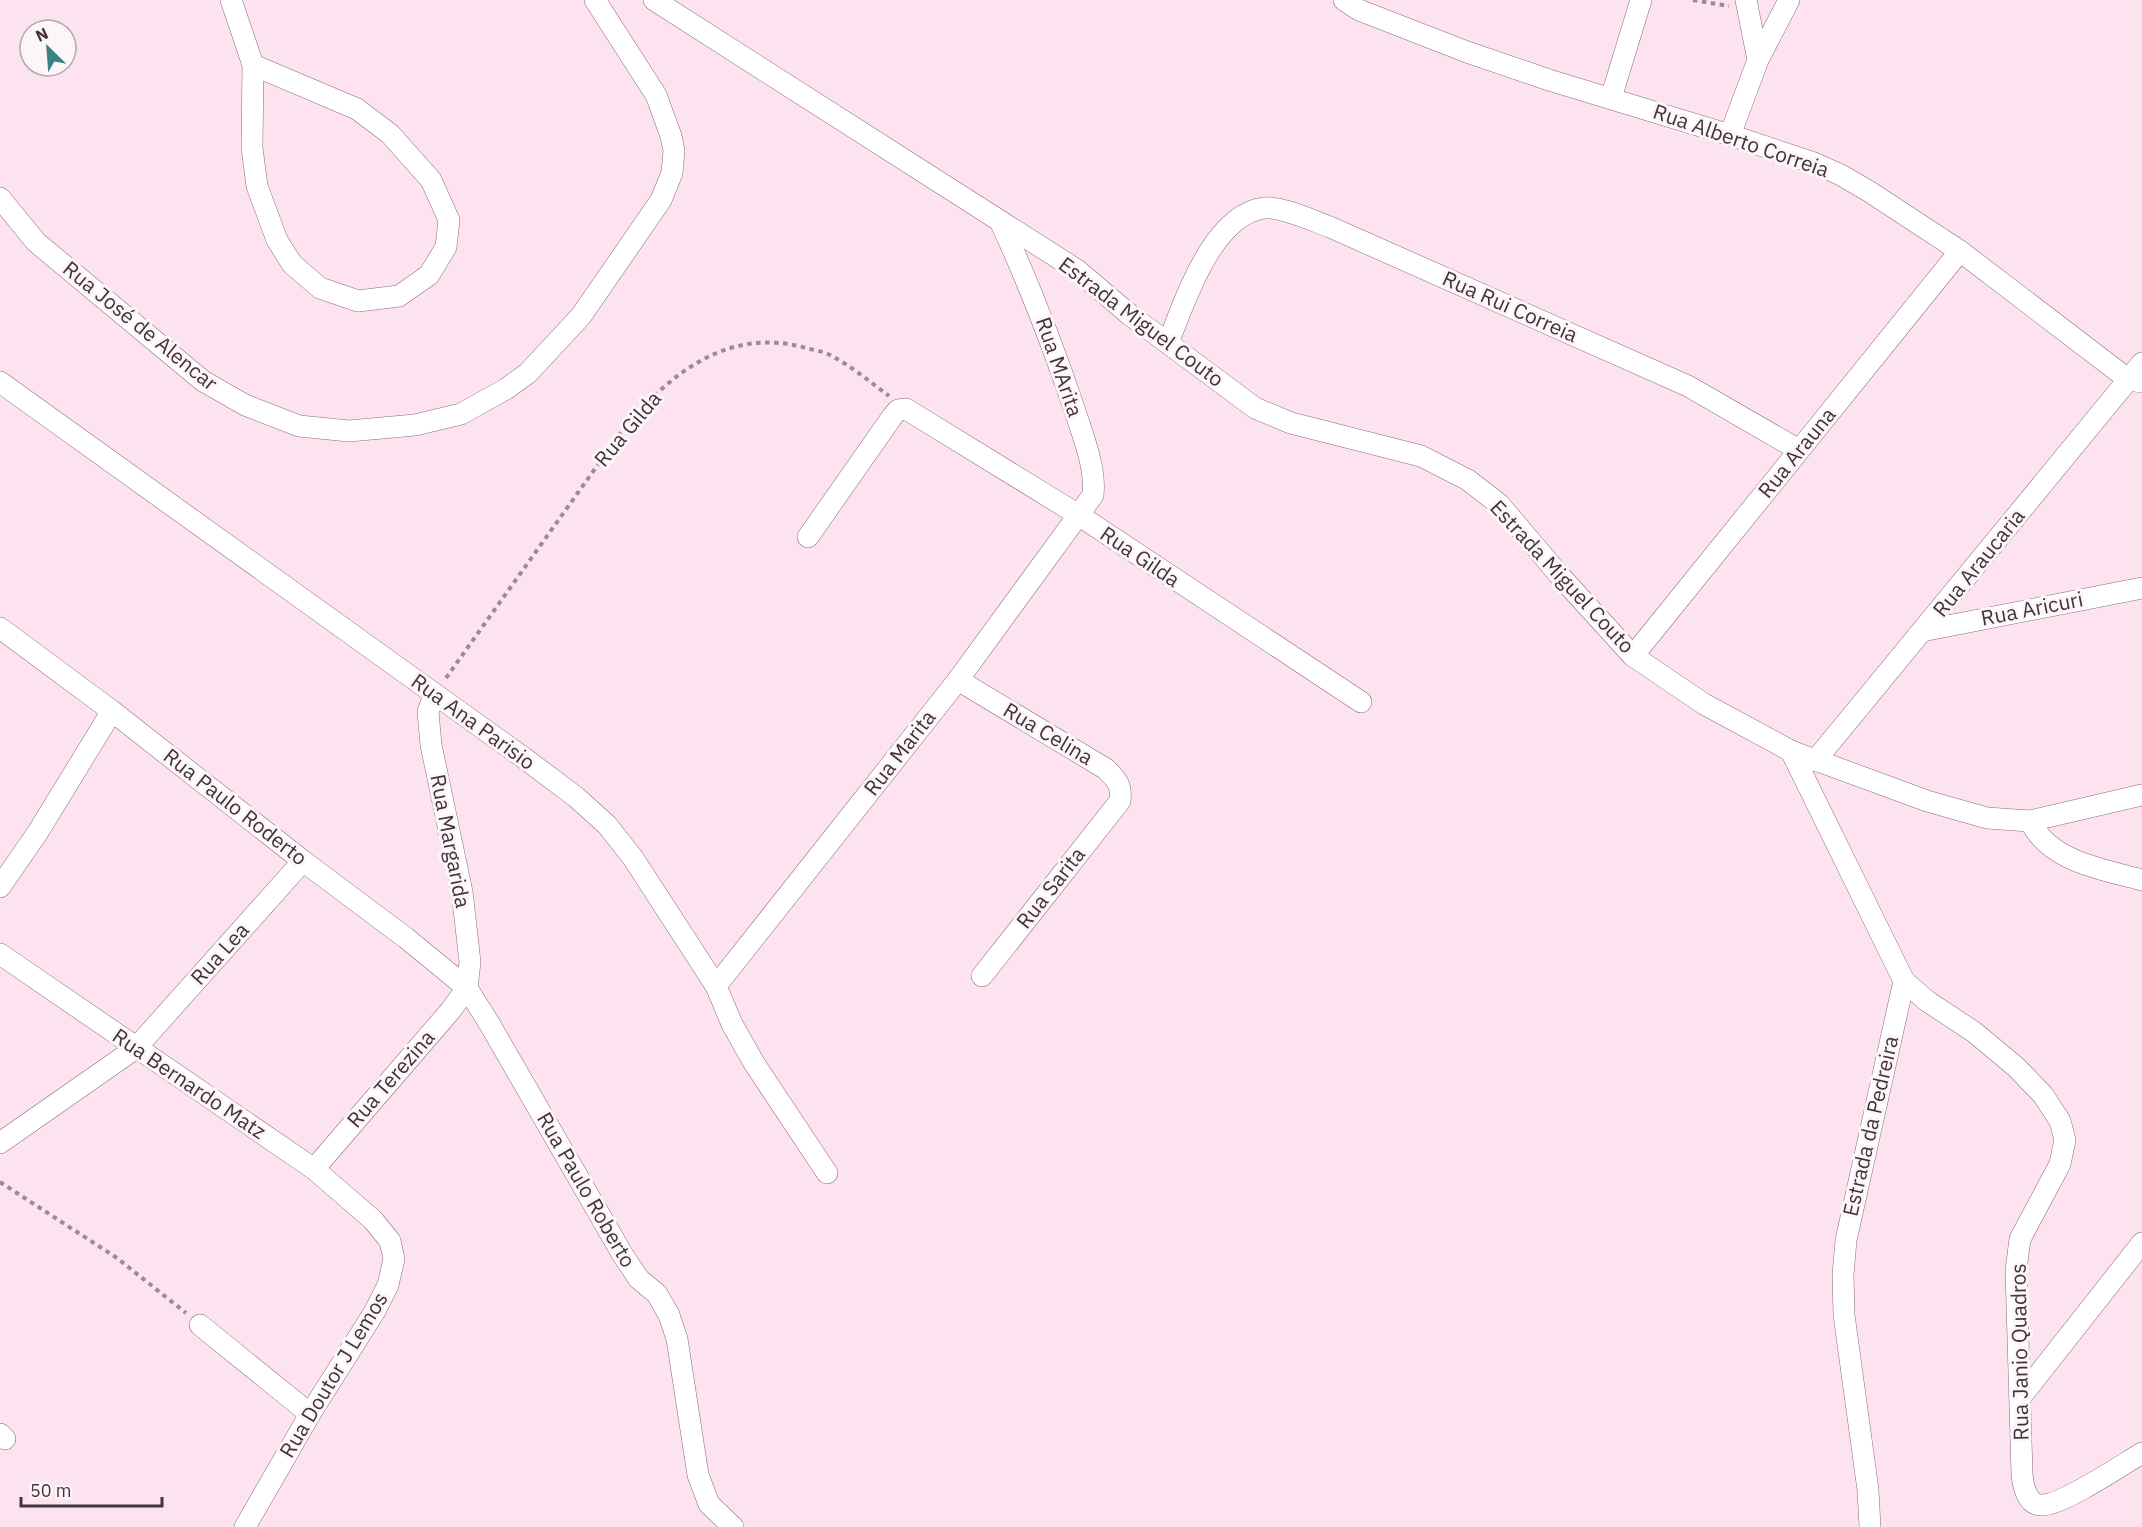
<svg xmlns="http://www.w3.org/2000/svg" width="2142" height="1527" font-family="'IBM Plex Sans',sans-serif">
<style>
.lines{fill:none;stroke-linecap:round;stroke-linejoin:round}
.minor-casing{stroke:#8a6c7d;stroke-width:22}
.path{stroke:#9e8a95;stroke-width:4;stroke-dasharray:4.5 4.5;stroke-linecap:butt}
.minor{stroke:#fff;stroke-width:21}
.labels{text-anchor:middle;stroke-width:6;stroke-linejoin:round;paint-order:stroke}
.street-label{font-size:21px;fill:#41343c;stroke:#fdf6f9}
</style>
<rect width="100%" height="100%" fill="#fde2f0"/>
<g class="lines">
<defs>
<g id="minor">
<polyline points="231,0 253,65 252,148 257,186 277,240 292,264 320,288 358,301 399,296 429,275 446,247 449,220 431,180 390,134 357,109 253,65"/>
<polyline points="654,0 1077,270 1130,315 1255,408 1291,423 1421,456 1468,480 1499,504 1561,577 1633,656 1704,704 1791,751 1927,801 1987,818 2030,821 2142,795"/>
<polyline points="1344,0 1359,10 1467,52 1549,80 1730,135 1814,163 1841,175 1870,192 1960,251 2129,380 2142,382"/>
<polyline points="1746,0 1758,60"/>
<polyline points="1611,98 1641,0"/>
<polyline points="1730,135 1758,60 1789,0"/>
<polyline points="0,198 36,242 203,381 245,405 299,426 349,431 415,425 461,414 506,389 528,373 581,316 661,200 672,173 674,151 671,136 656,95 595,0"/>
<path d="M 1168,343 C 1185,301 1212,215 1264,208 C 1282,206 1313,221 1330,227 L 1688,386 L 1799,450"/>
<polyline points="0,382 524,758 576,797 607,825 633,858 716,986 732,1024 754,1063 827,1173"/>
<polyline points="808,537 892,417 898,410 906,409 1077,514 1361,702"/>
<polyline points="0,628 112,711 303,861 406,938 467,988 489,1023 624,1257 639,1279 657,1294 669,1315 677,1339 698,1475 709,1504 733,1527"/>
<polyline points="1922,631 2142,588"/>
<polyline points="1633,656 1960,251"/>
<path d="M 958,680 L 1106,769 C 1117,780 1122,785 1120,801 L 982,976"/>
<polyline points="1791,751 1904,981 1846,1240 1843,1275 1844,1315 1868,1490 1870,1527"/>
<polyline points="1815,761 2142,363"/>
<path d="M 2030,821 C 2050,862 2102,869 2142,880"/>
<polyline points="0,887 38,832 112,711"/>
<polyline points="0,954 314,1169 373,1220 390,1241 394,1259 388,1285 375,1311 310,1414 245,1527"/>
<path d="M 1904,981 L 1927,1001 L 1974,1032 L 2016,1067 L 2043,1095 L 2060,1121 L 2065,1140 L 2060,1164 L 2020,1239 L 2016,1270 L 2022,1474 C 2023,1486 2027,1506 2043,1505 C 2064,1504 2122,1465 2142,1453"/>
<path d="M 716,986 L 958,680 L 1093,495 C 1096,469 1084,439 1076,414 C 1054,348 1029,284 1000,221"/>
<polyline points="0,1143 136,1048 303,861"/>
<polyline points="314,1169 451,1010 467,988 470,962 462,892 431,745 428,712 434,695"/>
<polyline points="200,1325 310,1414"/>
<polyline points="2020,1398 2142,1243"/>
<polyline points="0,1434 5,1439"/>
</g>
</defs>
<use href="#minor" class="minor-casing"/>
<g class="path">
<polyline points="1693,0 1729,6"/>
<path d="M 446,678 L 624,428 C 671,373 729,326 806,348 C 813,350 821,351 828,354 C 850,365 869,381 889,396"/>
<polyline points="0,1182 117,1258 186,1313"/>
</g>
<use href="#minor" class="minor"/>
</g>
<g class="labels">
<g class="street-label">
<text transform="translate(1741 141) rotate(19)" y="7">Rua Alberto Correia</text>
<text transform="translate(1510 307) rotate(24)" y="7">Rua Rui Correia</text>
<text transform="translate(1141 322) rotate(37)" y="7">Estrada Miguel Couto</text>
<text transform="translate(140 326) rotate(39)" y="7">Rua José de Alencar</text>
<text transform="translate(1059 367) rotate(71)" y="7">Rua MArita</text>
<text transform="translate(628 429) rotate(-50)" y="7">Rua Gilda</text>
<text transform="translate(1797 453) rotate(-51)" y="7">Rua Arauna</text>
<text transform="translate(1140 557) rotate(34)" y="7">Rua Gilda</text>
<text transform="translate(1979 563) rotate(-51)" y="7">Rua Araucaria</text>
<text transform="translate(1562 577) rotate(47)" y="7">Estrada Miguel Couto</text>
<text transform="translate(2032 609) rotate(-11)" y="7">Rua Aricuri</text>
<text transform="translate(473 722) rotate(36)" y="7">Rua Ana Parisio</text>
<text transform="translate(1048 734) rotate(31)" y="7">Rua Celina</text>
<text transform="translate(900 753) rotate(-52)" y="7">Rua Marita</text>
<text transform="translate(235 807) rotate(38)" y="7">Rua Paulo Roderto</text>
<text transform="translate(450 841) rotate(79)" y="7">Rua Margarida</text>
<text transform="translate(1051 888) rotate(-52)" y="7">Rua Sarita</text>
<text transform="translate(220 954) rotate(-48)" y="7">Rua Lea</text>
<text transform="translate(391 1079) rotate(-49)" y="7">Rua Terezina</text>
<text transform="translate(189 1084) rotate(34)" y="7">Rua Bernardo Matz</text>
<text transform="translate(1871 1126) rotate(-77)" y="7">Estrada da Pedreira</text>
<text transform="translate(586 1190) rotate(60)" y="7">Rua Paulo Roberto</text>
<text transform="translate(2020 1352) rotate(-91)" y="7">Rua Janio Quadros</text>
<text transform="translate(334 1375) rotate(-59)" y="7">Rua Doutor J Lemos</text>
</g>
</g>
<g transform="translate(48 48) rotate(335)"><circle r="28" fill="#fdf6f9" stroke="#b2a8ad" stroke-width="1.5"/>
<path d="M0-4.5L10 22L0 15L-10 22Z" fill="#3a8382"/>
<text y="-9" font-size="16" font-weight="bold" text-anchor="middle" fill="#41343c">N</text>
</g>
<path d="M21 1497v9h141v-9" fill="none" stroke="#41343c" stroke-width="3"/>
<text x="30" y="1497" font-size="18" fill="#41343c" stroke="#fdf6f9" stroke-width="4.5" paint-order="stroke">50 m</text>
</svg>
